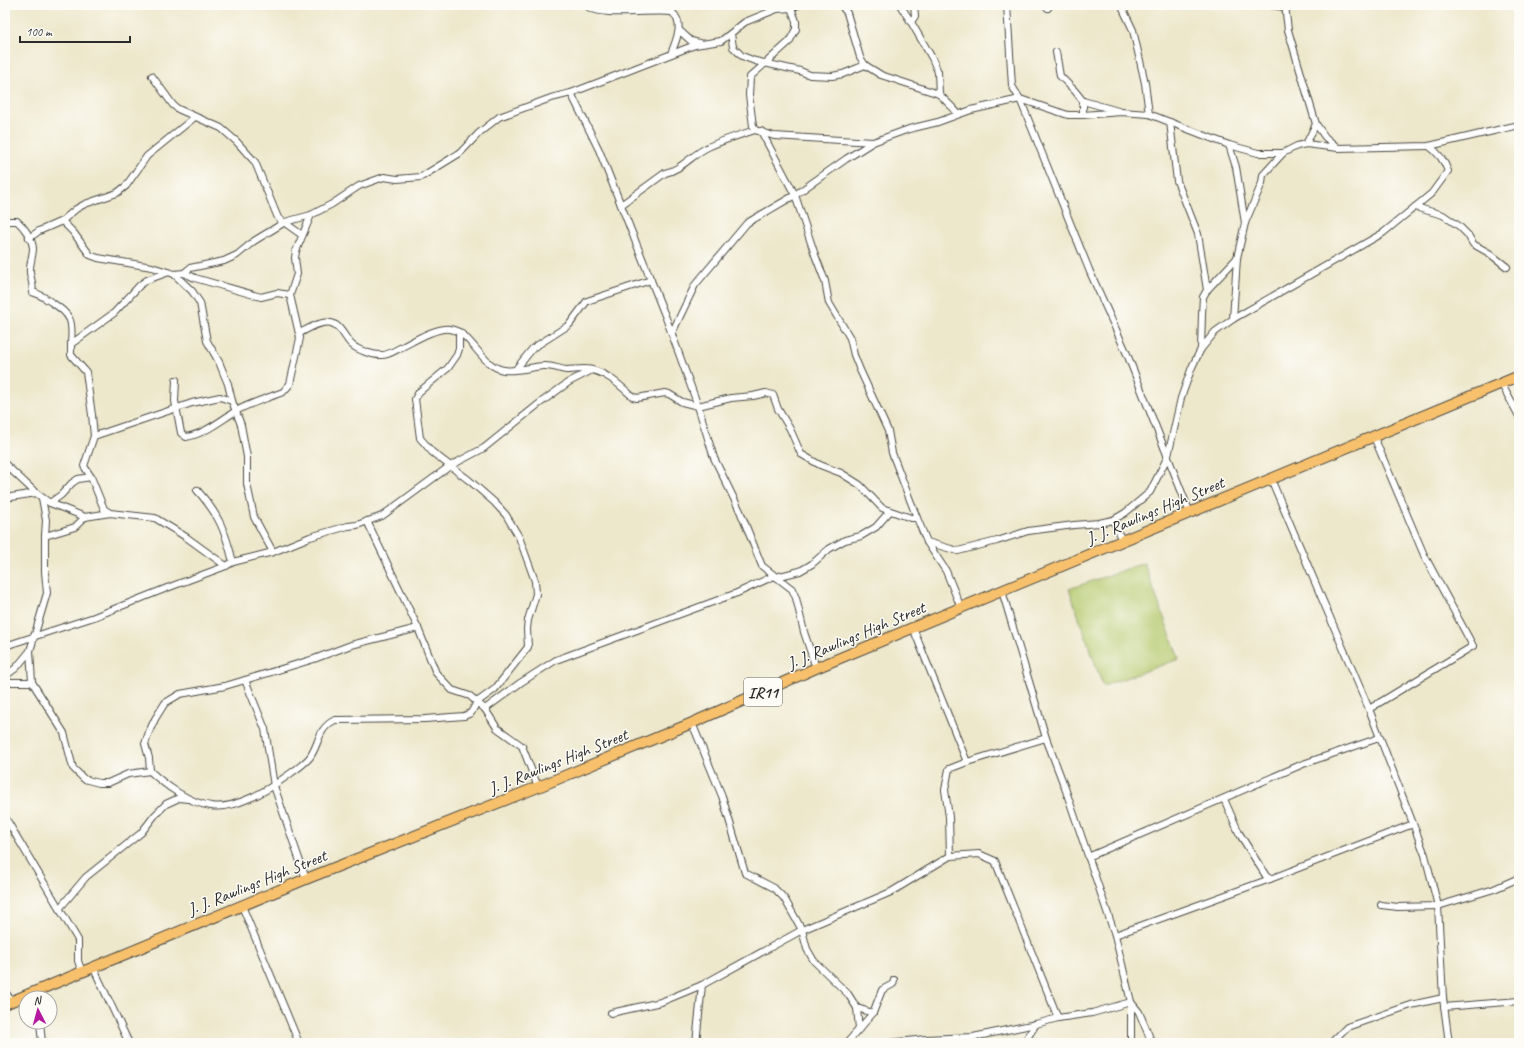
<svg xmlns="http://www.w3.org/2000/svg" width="1524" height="1048" font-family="Caveat,sans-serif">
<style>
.green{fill:#b4c86b;stroke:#707a4b}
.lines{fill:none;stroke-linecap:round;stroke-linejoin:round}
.street-casing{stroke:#484743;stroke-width:8}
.primary-casing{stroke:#484743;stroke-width:12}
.street{stroke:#fff;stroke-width:6}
.primary{stroke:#f7c06c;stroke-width:10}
.labels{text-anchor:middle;stroke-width:3;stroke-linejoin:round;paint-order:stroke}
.shield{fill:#fdfcf7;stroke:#6a6a68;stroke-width:1}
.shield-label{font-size:16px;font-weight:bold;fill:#2b2b2b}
.street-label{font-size:17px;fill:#2b2b2b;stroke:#fdfcf7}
</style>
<rect width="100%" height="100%" fill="#fdfcf7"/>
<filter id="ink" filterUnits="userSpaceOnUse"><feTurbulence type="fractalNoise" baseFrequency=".025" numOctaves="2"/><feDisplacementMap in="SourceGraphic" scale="8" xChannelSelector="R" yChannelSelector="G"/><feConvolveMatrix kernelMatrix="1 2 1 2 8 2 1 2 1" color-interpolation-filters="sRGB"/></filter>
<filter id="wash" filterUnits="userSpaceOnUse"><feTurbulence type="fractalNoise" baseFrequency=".012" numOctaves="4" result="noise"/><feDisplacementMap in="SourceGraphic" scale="16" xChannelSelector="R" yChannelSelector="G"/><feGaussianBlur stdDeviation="0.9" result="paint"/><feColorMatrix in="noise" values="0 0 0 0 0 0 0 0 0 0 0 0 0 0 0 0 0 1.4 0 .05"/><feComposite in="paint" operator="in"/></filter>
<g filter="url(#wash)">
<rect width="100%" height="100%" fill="#ede7cb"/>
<polygon class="green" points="1144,563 1179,659 1103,686 1069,589"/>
</g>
<g filter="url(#ink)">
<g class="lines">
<defs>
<g id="street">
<path d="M 586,5 C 597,18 653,9 672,12 C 685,24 676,40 671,54"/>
<polyline points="841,5 847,13 860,57 865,65 881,75 939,94 954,109 958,114"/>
<polyline points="900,5 911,22 932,58 938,72 939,94"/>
<polyline points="1007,5 1012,86 1020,99 1090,272 1127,354 1190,513"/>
<polyline points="1044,5 1048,8"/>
<polyline points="1121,5 1133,30 1145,83 1149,114"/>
<polyline points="1270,5 1285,7"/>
<polyline points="1285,5 1288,30 1316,124 1306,144"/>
<polyline points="791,8 796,21 796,29 789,42 750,77 749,95 753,126 755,130 774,136 873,142 909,129 938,122 971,110 1020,99 1068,115 1083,115 1121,112 1149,114 1229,145 1258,153 1283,153"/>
<polyline points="911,22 915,16 914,5"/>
<polyline points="680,31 691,41 699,43"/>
<polyline points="731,34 733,47 742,56 755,61 800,71 810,75 832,76 843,74 865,65"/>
<polyline points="1056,52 1060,76 1075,91 1083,101 1118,111"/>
<polyline points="152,76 173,105 178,109 221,128 236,141 255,162 278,218 302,235"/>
<polyline points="571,93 599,150 666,318 698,406 714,458 740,511 762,566 792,589 796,598 804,632 816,668"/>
<polyline points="1083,101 1083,115"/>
<polyline points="1170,122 1177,181 1198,234 1207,290"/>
<polyline points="1316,124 1325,137 1338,148"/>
<polyline points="761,131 795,195 815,255 825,281 829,303 850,338 854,355 860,370 888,431 892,453 917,518 927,542 946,571 961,608"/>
<polyline points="1229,145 1236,167 1245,223"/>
<path d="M 621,205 L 665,173 C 681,170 693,154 708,147 C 723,140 740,135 755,130"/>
<polyline points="1415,207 1443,215 1459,226 1468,235 1473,244 1489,253 1507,267"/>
<path d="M 5,221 L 17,221 C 24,227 32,238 33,248 C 33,256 29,265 30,273 C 31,281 34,284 32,292 C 40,294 45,298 51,302 C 79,319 70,327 71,355 L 86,372 L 92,415 L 94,436 L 84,466 L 91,477 L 104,509 L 110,513"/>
<polyline points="62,221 73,232 90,255 98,258 152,267 174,274 184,273 190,268 224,261 237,255 254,241 285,222 311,215 332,204 359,186 384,177 397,179 421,177 460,153 479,133 499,117 551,98 571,93 695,45 721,41 745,22 777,9 791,8 798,5"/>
<polyline points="29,238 39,231 62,221 76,209 85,204 117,193 126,186 147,156 195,117"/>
<polyline points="184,273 195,278 261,297 277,293 290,295"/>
<polyline points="174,274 192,291 200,303 207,341 219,362 228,384 232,401 241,425 247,457 247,484 254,517 273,552"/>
<polyline points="1233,319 1237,258"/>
<path d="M 300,333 C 308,329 321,320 331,323 C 341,325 345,339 352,345 C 358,350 372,355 380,355 C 387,356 394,351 400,348 C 412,342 436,327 450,329 C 472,332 480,366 504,370 C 512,372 533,367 543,366 C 551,365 558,369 566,370 C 572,370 578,369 584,369 C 603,369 620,385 633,397 L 637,398 L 665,393 L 669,394 L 682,402 L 698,406 L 731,398 L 753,396 L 766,393 L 773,395 L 778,409 L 790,429 L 801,454 L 820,465 L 841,473 L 860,485 L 882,508 L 911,518 L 917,518"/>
<polyline points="672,333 695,285 747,223 795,195 846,159 873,142"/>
<polyline points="71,344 114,313 140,285 147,280 169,272"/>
<polyline points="1201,349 1202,314 1203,297 1207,290 1237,258 1245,223 1262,183 1263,175 1283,153 1297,146 1306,144 1338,148 1429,146 1519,125"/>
<polyline points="516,369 533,348 569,325 587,301 651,280"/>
<path d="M 176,380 L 175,401 L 181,433 L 186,437 C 205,434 221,420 236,411 C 250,403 268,398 283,392 L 290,384 L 300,338 L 290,295 L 297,274 L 295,258 L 296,251 L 311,215"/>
<polyline points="1501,383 1519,416"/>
<polyline points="94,436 192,403 220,397 232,401"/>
<polyline points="5,464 36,493 50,503 85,517 110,513 155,518 186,537 226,566 233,562 273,552 310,537 348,526 357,525 382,516 450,466 484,448 540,403 569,382 592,370"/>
<polyline points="1271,479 1369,709 1425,855 1438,906 1443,998 1449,1043"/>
<path d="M 197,490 C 219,515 225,530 233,562"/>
<polyline points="5,498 36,493"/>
<polyline points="42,498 46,520 45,536 75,527 85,517"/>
<polyline points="50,503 61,495 72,483 78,479 91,477"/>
<polyline points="1113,520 1122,541"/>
<polyline points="367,521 418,628 436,673 452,690 470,696 485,709 497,728 522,746 538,787"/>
<path d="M 45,536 L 45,572 L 47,593 L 30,651 L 32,682 L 64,733 L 73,768 L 84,779 L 99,783 L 108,783 L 128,774 L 150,771 C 165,785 189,803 211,806 C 233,810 267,791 284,778 C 292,772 304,765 310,757 C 320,743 317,729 335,720 L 425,719 L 464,716 L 471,713 L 477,702 L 495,689 L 528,647 L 527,629 L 528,620 L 536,594 L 535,581 L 519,537 L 506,515 L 494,502 L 470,481 L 432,452 L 420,438 L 415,399 L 419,392 L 448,368 L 457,355 L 459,349 L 459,332"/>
<path d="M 927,542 L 958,551 L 997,541 L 1028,531 L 1074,525 L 1099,523 L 1113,520 L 1125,513 L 1150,492 L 1168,456 L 1181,398 L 1192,367 L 1201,349 L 1215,332 L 1233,319 L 1383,233 L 1432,193 L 1448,171 C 1444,160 1439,153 1429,146"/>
<polyline points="776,577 800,571 812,564 829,549 845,540 861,536 876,527 890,511"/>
<polyline points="1002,591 1046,738 1065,788 1115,935 1131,1002 1139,1012 1152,1043"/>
<polyline points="913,628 967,762"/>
<polyline points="5,646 94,617 167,588 226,566"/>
<polyline points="5,676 16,668 30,651"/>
<polyline points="245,680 265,729 274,786 306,879"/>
<polyline points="5,682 32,682"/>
<polyline points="485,709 520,683 556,660 737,593 774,576"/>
<polyline points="1369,709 1473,646 1424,555 1374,437"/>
<polyline points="692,723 722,796 745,873 774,888 784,898 802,930 807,949 814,961 848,994 857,1008 859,1029"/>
<polyline points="150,771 149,758 145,744 149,732 155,719 165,703 180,694 225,686 245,680 314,659 351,645 418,628"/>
<polyline points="1224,799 1239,833 1266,876 1270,879"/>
<polyline points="5,817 78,940 78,961 82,972"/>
<polyline points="950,856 949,817 945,790 949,769 967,762 1046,738"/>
<polyline points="1088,857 1303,764 1379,738"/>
<polyline points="1381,905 1398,907 1438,906 1494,889 1519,878"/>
<polyline points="242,906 299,1043"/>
<polyline points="59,909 86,877 141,833 155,815 166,804 179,798 188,799"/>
<polyline points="1115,935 1270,879 1413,824"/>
<polyline points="93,967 129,1043"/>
<polyline points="5,992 12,1001"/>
<polyline points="1444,1007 1519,1001"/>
<polyline points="857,1008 873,1013"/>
<polyline points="611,1013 661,1002 702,985 802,930 891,892 950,856 979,854 995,861 1058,1018"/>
<polyline points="40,1022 42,1043"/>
<polyline points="696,1043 702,985"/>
<polyline points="847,1043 873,1013 882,990 893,984 894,980"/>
<polyline points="889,1043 926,1039 973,1037 1036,1024 1058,1018 1092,1013 1131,1002 1131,1043"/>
<polyline points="1024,1043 1036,1024"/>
<polyline points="1331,1043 1347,1027 1411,1005 1443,998"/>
</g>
<polyline id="primary" points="5,1004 306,879 538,787 692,723 816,668 1519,376"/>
</defs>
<use href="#street" class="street-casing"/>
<use href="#primary" class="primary-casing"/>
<use href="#street" class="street"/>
<use href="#primary" class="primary"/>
</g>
</g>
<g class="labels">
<rect class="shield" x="744" y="678" width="38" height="28" rx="3"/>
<g class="shield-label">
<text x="763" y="698">IR11</text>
</g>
<g class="street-label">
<text transform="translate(1155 510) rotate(-23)" y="6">J. J. Rawlings High Street</text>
<text transform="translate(856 635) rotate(-23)" y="6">J. J. Rawlings High Street</text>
<text transform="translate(558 761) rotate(-22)" y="6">J. J. Rawlings High Street</text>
<text transform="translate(257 882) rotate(-22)" y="6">J. J. Rawlings High Street</text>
</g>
</g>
<rect width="1524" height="1048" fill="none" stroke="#fdfcf7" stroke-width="20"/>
<g transform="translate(38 1010) rotate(354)"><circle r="19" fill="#fdfcf7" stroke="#a9a8a5"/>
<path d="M0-3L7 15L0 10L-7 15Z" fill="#b5179e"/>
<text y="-6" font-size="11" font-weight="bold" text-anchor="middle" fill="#2b2b2b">N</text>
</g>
<path d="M20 36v6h110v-6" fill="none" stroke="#2b2b2b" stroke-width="2"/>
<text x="26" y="36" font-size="12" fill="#2b2b2b" stroke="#fdfcf7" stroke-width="3" paint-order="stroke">100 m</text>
</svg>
